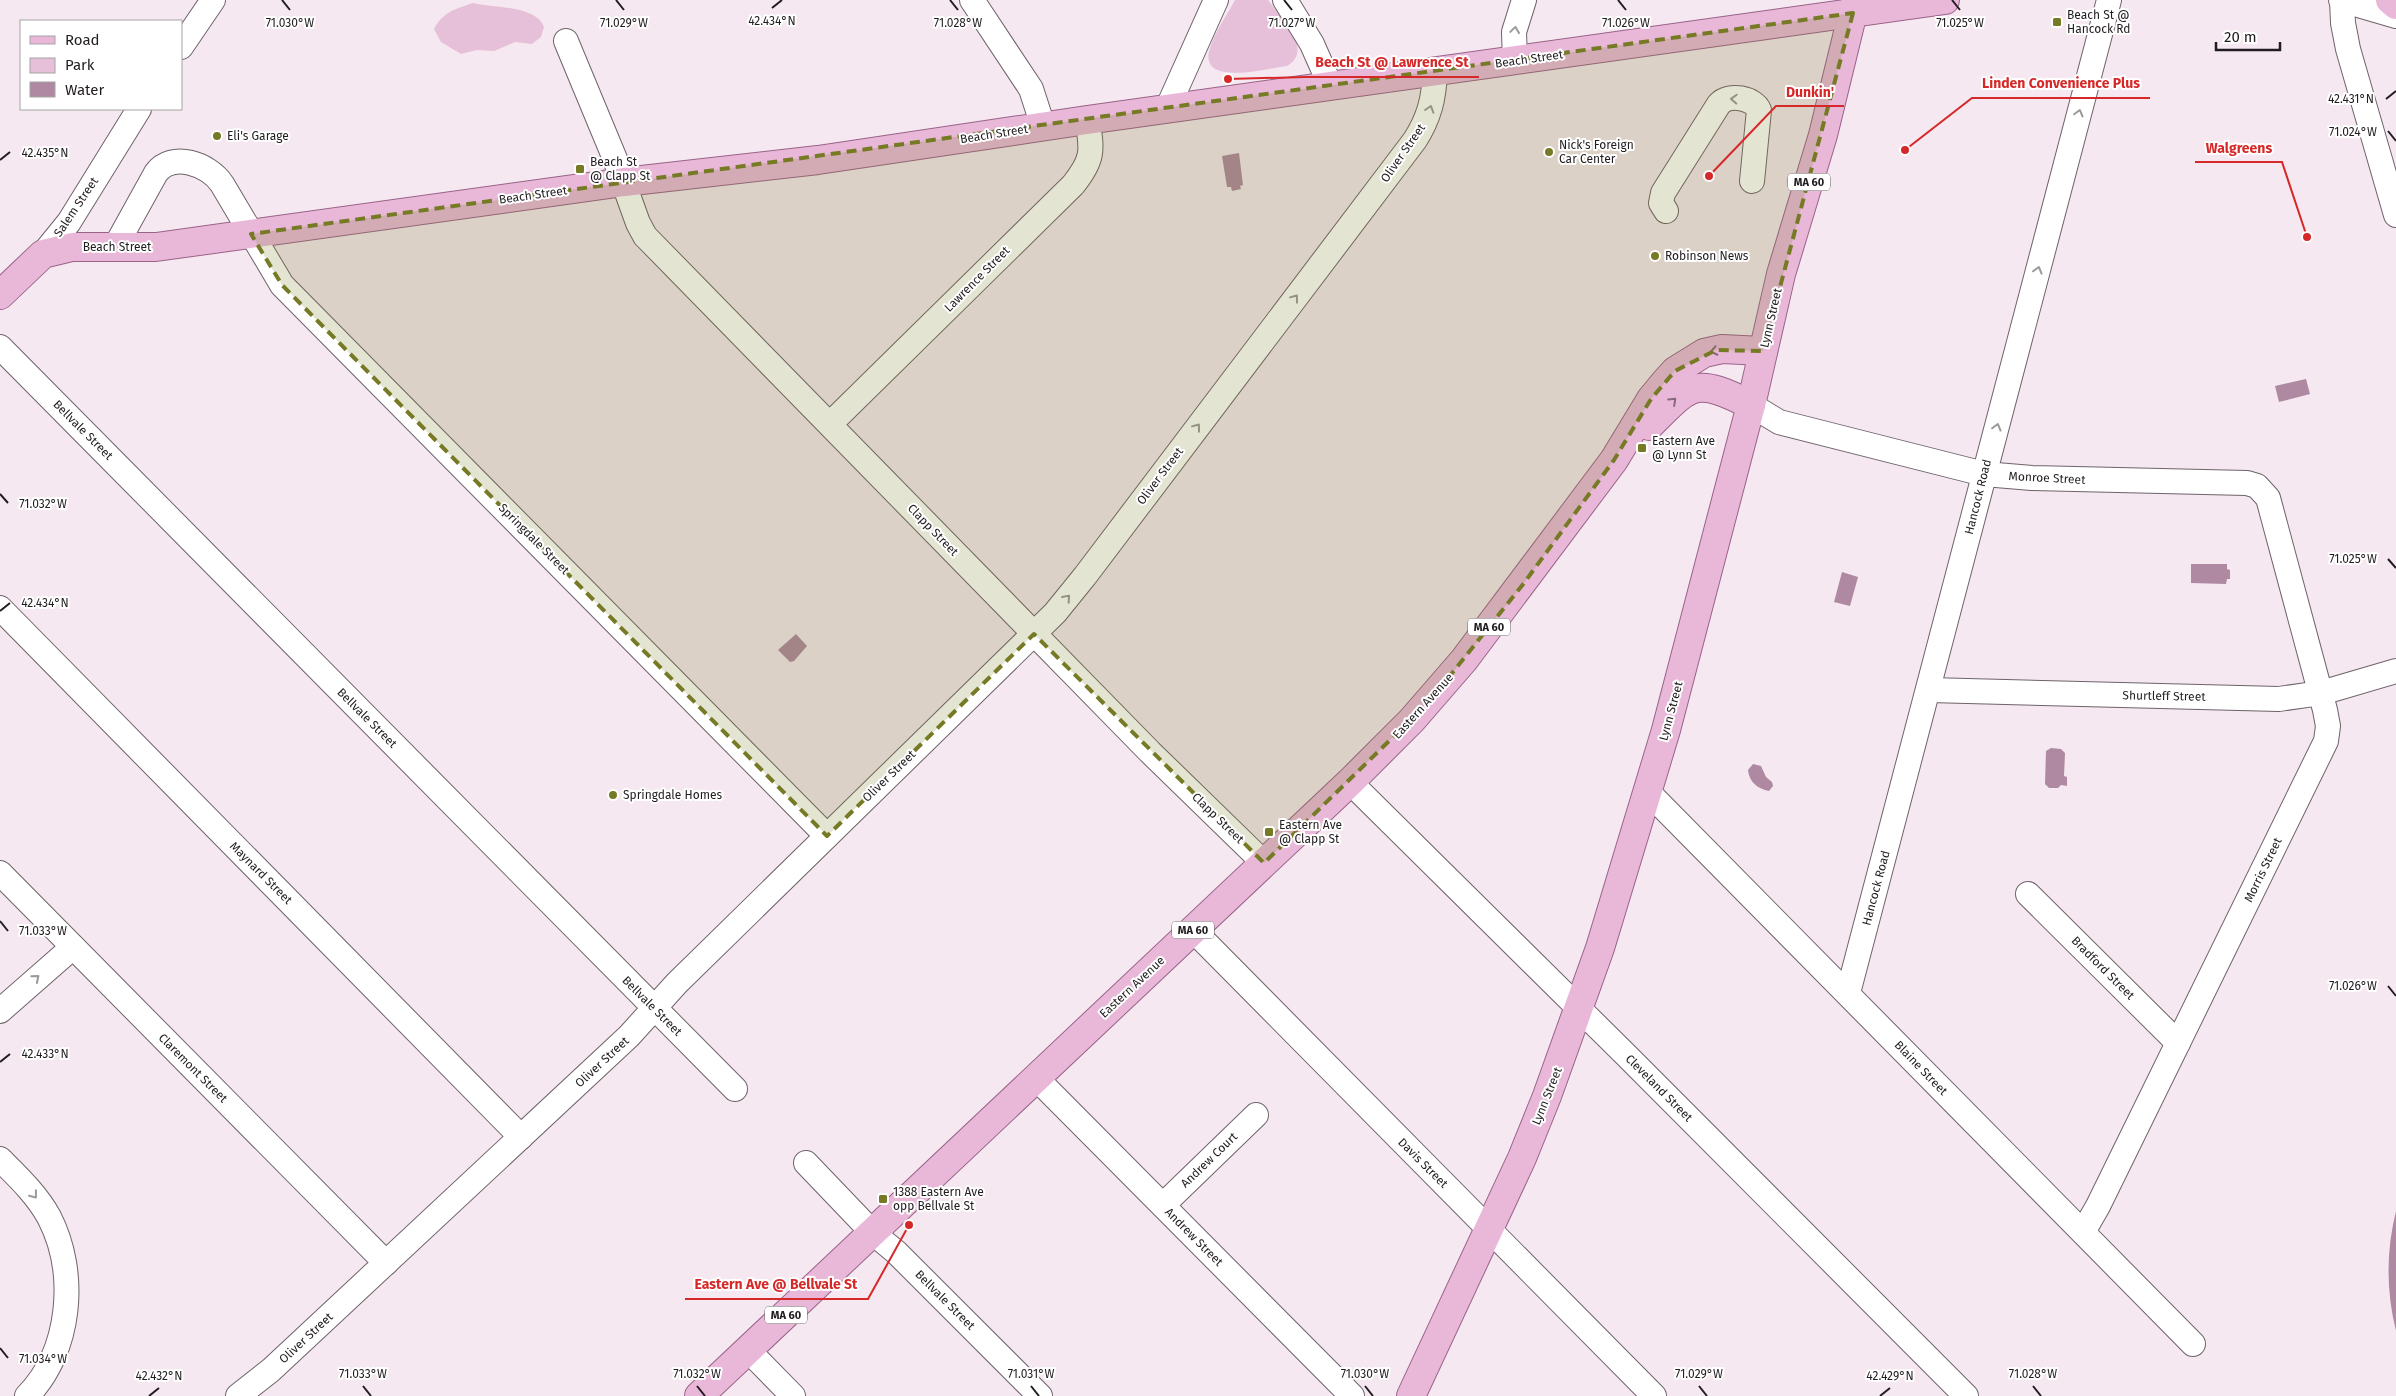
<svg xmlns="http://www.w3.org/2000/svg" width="2396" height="1396" font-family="'Fira Sans',sans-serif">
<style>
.green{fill:#e6c0d8}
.water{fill:#ae89a1}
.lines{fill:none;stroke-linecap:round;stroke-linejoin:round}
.minor-casing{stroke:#6e636a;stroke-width:26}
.major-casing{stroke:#996288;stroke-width:30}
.minor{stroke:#fff;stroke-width:24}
.major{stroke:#e9b8d9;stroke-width:28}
.oneway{stroke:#9b999a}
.oneway2{stroke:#856a7c}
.marked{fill:#767a24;fill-opacity:0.2;stroke:#767a24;stroke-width:4;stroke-dasharray:10 6;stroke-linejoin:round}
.ticks{fill:none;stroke:#211c1f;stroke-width:2}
.poi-dot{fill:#767a24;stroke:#fff;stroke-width:2}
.labels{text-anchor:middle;stroke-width:4;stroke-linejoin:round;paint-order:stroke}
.shield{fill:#fff;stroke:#646062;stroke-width:1}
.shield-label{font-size:11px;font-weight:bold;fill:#211c1f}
.poi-label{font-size:12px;fill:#211c1f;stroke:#fff;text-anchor:start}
.street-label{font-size:12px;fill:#211c1f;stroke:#fff}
.ticks-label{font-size:12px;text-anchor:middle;fill:#211c1f;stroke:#fff;stroke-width:4;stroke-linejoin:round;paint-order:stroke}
.leader{fill:none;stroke:#d62828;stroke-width:2}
.callout-dot{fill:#d62828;stroke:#fff;stroke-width:2}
.callout-label{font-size:14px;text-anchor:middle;font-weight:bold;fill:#d62828;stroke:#fff;stroke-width:4;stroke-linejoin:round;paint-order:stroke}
</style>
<rect width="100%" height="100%" fill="#f5e8f0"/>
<g class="green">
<path d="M 1235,0 L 1268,0 C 1280,17 1315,50 1287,66 C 1268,68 1197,88 1210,48 C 1215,32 1227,15 1235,0 Z"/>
<path d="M 473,3 C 492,8 536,5 544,27 L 541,37 L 532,44 L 515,42 L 494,51 L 477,50 L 461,54 L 441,42 L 434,29 C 443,12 455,9 473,3 Z"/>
</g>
<g class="water">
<polygon points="1239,153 1243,185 1240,186 1241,189 1232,191 1231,187 1227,187 1222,156"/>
<polygon points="2306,379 2310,394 2279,402 2275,386"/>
<polygon points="2191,564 2227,564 2227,569 2230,570 2230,579 2227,579 2226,584 2191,583"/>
<polygon points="1842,572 1858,577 1850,606 1834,602"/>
<polygon points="796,634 807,646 794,661 790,662 778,650"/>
<polygon points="2051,748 2061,749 2065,753 2064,776 2067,777 2067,786 2061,785 2058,788 2049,788 2045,784 2046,751"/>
<path d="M 1753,764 L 1761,766 L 1766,777 L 1772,782 L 1773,786 L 1769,791 C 1758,789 1749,782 1748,770 Z"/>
<path d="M 2396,1211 L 2396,1331 C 2386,1291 2386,1251 2396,1211 Z"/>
</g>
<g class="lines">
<defs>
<g id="minor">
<polyline points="972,0 1031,89 1043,126"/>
<polyline points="1285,0 1312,44 1331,87"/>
<polyline points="2341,0 2396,16"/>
<polyline points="2342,0 2343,23 2348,49 2396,215"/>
<polyline points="566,41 615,159 638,223 645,236 1150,752 1264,863"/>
<polyline points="181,47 213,0"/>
<polyline points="1515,61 1514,32 1524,0"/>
<polyline points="1167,109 1216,0"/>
<path d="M 1666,211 L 1661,203 L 1663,193 L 1719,104 C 1729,93 1754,98 1759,110 L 1752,181"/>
<path d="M 115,247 L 156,173 C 172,151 209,164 222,184 L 282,285 L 827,836"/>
<polyline points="43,254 69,222 139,109"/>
<polyline points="0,347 735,1089"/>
<polyline points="1751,405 1779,422 1984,474 2032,478 2247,483 2257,486 2268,498 2325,710 2328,726 2326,741 2098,1206 2083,1232"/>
<path d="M 830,424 L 1073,185 C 1093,160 1093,151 1087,120"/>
<polyline points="0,608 521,1137"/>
<polyline points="1929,690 2279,699 2321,693 2396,671"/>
<polyline points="1350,782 1627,1056 1966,1396"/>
<polyline points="1649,793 2193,1344"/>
<polyline points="0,873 386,1263"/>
<polyline points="2028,894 2178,1043"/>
<polyline points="1193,930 1654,1396"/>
<polyline points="1848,993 2109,0"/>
<polyline points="0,1011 73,947"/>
<polyline points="1036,1078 1352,1396"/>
<path d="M 0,1159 C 18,1177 37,1195 49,1217 C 78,1273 71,1351 27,1396"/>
<polyline points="806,1163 873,1233 896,1252 1040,1396"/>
<polyline points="1163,1205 1256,1115"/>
<polyline points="748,1350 793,1396"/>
<path d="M 238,1396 L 271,1370 L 629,1036 L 677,983 L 1055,613 L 1085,576 L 1415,140 C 1429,118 1434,99 1435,72"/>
</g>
<g id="major">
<polyline points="2390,0 2396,5"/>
<polyline points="0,295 43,254 72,247 156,247 624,182 818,160 1087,120 1945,0"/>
<path d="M 1649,426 C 1691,384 1694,376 1751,405"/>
<polyline points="699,1396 1350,782 1412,720 1464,660 1614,460 1651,399 1665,382 1675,371 1704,353 1722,349 1763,351"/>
<polyline points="1411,1396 1522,1158 1547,1096 1600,948 1666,730 1751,405 1781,274 1823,135 1856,0"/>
</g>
</defs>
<use href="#minor" class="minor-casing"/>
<use href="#major" class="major-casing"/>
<use href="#minor" class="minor"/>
<use href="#major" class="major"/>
</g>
<defs><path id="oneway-chevron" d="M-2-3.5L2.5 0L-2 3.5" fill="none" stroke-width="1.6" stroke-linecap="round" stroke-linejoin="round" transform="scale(1.25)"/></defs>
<g class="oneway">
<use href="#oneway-chevron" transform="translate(1515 30) rotate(-82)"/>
<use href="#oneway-chevron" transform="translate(1734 99) rotate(-177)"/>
<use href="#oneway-chevron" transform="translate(1430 109) rotate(-72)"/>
<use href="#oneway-chevron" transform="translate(2079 113) rotate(-75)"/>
<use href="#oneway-chevron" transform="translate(2038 270) rotate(-75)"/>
<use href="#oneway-chevron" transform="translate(1295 298) rotate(-53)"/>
<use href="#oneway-chevron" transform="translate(1197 427) rotate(-53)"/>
<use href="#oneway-chevron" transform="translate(1997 427) rotate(-75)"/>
<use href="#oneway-chevron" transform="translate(1067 598) rotate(-49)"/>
<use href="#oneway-chevron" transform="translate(36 978) rotate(-40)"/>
<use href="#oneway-chevron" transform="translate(34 1195) rotate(52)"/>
</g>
<g class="oneway2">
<use href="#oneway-chevron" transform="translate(1714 351) rotate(168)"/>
<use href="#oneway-chevron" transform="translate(1673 401) rotate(-43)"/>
</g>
<path class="marked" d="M 1853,13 L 1763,351 L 1716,350 L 1675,371 L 1651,399 L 1614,460 L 1524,583 L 1429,702 L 1264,863 L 1034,634 L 827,836 L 282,285 L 251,234 Z"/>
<path class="ticks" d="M 282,0 L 290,10M 616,0 L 624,10M 950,0 L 958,10M 1284,0 L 1292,10M 1618,0 L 1626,10M 1952,0 L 1960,10M 772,8 L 782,0M 2386,99 L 2396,91M 2388,131 L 2396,141M 0,160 L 10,152M 0,494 L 8,503M 2388,559 L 2396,568M 0,611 L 10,603M 0,921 L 8,931M 2388,986 L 2396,996M 0,1062 L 10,1054M 0,1348 L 8,1358M 363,1386 L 371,1396M 697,1386 L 705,1396M 1031,1386 L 1039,1396M 1365,1386 L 1373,1396M 1699,1386 L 1707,1396M 2033,1386 L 2041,1396M 149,1396 L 159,1388M 1880,1396 L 1890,1388"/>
<g class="poi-dot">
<rect x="2052" y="17" width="10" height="10" rx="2.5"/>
<circle cx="217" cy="136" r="5"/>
<circle cx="1549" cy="152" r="5"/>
<rect x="575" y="164" width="10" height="10" rx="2.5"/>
<circle cx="1655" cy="256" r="5"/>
<rect x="1637" y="443" width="10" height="10" rx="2.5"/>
<circle cx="613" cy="795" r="5"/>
<rect x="1264" y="827" width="10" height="10" rx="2.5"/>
<rect x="878" y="1194" width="10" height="10" rx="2.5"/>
</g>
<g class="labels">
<g class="shield">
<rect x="1788" y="173.5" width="42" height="17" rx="4"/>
<rect x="1468" y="618.5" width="42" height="17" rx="4"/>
<rect x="1172" y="921.5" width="42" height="17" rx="4"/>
<rect x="765" y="1306.5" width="42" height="17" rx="4"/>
</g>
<g class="shield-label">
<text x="1809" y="186">MA 60</text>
<text x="1489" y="631">MA 60</text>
<text x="1193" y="934">MA 60</text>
<text x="786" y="1319">MA 60</text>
</g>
<g class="poi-label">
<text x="2067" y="19">Beach St @<tspan x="2067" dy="14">Hancock Rd</tspan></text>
<text x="227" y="140">Eli's Garage</text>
<text x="1559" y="149">Nick's Foreign<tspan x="1559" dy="14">Car Center</tspan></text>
<text x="590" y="166">Beach St<tspan x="590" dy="14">@ Clapp St</tspan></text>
<text x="1665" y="260">Robinson News</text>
<text x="1652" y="445">Eastern Ave<tspan x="1652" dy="14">@ Lynn St</tspan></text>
<text x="623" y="799">Springdale Homes</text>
<text x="1279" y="829">Eastern Ave<tspan x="1279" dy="14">@ Clapp St</tspan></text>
<text x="893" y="1196">1388 Eastern Ave<tspan x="893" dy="14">opp Bellvale St</tspan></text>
</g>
<g class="street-label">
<text transform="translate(1529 59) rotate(-8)" y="4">Beach Street</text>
<text transform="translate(994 134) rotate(-9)" y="4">Beach Street</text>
<text transform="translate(1403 153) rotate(-55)" y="4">Oliver Street</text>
<text transform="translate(533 195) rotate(-8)" y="4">Beach Street</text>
<text transform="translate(76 207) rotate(-56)" y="4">Salem Street</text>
<text x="117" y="251">Beach Street</text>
<text transform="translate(977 279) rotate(-45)" y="4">Lawrence Street</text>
<text transform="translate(1771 318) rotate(-77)" y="4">Lynn Street</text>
<text transform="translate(83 430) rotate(45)" y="4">Bellvale Street</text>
<text transform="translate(1160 476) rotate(-53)" y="4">Oliver Street</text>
<text transform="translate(2047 478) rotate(3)" y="4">Monroe Street</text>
<text transform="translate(1978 497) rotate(-76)" y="4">Hancock Road</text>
<text transform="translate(933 530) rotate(46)" y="4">Clapp Street</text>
<text transform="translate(534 539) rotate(45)" y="4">Springdale Street</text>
<text transform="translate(2164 696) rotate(1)" y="4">Shurtleff Street</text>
<text transform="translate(1423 706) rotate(-48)" y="4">Eastern Avenue</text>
<text transform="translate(1671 711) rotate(-75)" y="4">Lynn Street</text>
<text transform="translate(367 718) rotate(45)" y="4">Bellvale Street</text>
<text transform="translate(889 776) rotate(-44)" y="4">Oliver Street</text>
<text transform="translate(1218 818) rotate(44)" y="4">Clapp Street</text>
<text transform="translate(2263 870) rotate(-64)" y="4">Morris Street</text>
<text transform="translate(261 873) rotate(45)" y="4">Maynard Street</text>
<text transform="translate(1876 888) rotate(-75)" y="4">Hancock Road</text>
<text transform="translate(2103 968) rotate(45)" y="4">Bradford Street</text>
<text transform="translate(1132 987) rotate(-43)" y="4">Eastern Avenue</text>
<text transform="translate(652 1006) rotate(45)" y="4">Bellvale Street</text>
<text transform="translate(602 1062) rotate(-43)" y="4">Oliver Street</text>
<text transform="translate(193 1068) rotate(45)" y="4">Claremont Street</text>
<text transform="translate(1921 1068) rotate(46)" y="4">Blaine Street</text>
<text transform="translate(1659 1088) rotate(45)" y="4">Cleveland Street</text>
<text transform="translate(1547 1096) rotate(-68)" y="4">Lynn Street</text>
<text transform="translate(1209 1160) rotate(-44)" y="4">Andrew Court</text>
<text transform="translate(1423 1163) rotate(45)" y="4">Davis Street</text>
<text transform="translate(1194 1237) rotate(45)" y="4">Andrew Street</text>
<text transform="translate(945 1300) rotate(45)" y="4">Bellvale Street</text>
<text transform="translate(306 1338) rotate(-43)" y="4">Oliver Street</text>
</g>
</g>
<g class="ticks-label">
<text x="772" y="25">42.434°N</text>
<text x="624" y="27">71.029°W</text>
<text x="1292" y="27">71.027°W</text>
<text x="1626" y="27">71.026°W</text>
<text x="290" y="27">71.030°W</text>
<text x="958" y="27">71.028°W</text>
<text x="1960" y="27">71.025°W</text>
<text x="2351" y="103">42.431°N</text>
<text x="2353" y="136">71.024°W</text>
<text x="45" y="157">42.435°N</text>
<text x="43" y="508">71.032°W</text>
<text x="2353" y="563">71.025°W</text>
<text x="45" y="607">42.434°N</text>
<text x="43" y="935">71.033°W</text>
<text x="2353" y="990">71.026°W</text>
<text x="45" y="1058">42.433°N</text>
<text x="43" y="1363">71.034°W</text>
<text x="363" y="1378">71.033°W</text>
<text x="697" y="1378">71.032°W</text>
<text x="1031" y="1378">71.031°W</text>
<text x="1365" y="1378">71.030°W</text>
<text x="1699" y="1378">71.029°W</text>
<text x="2033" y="1378">71.028°W</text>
<text x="159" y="1380">42.432°N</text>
<text x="1890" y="1380">42.429°N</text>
</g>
<path class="leader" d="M1228 79L1306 77H1479M1905 150L1972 98H2150M1709 176L1776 106H1844M2307 237L2282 162H2195M909 1225L868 1299H685"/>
<g class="callout-dot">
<circle cx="1228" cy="79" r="5"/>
<circle cx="1905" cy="150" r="5"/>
<circle cx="1709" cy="176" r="5"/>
<circle cx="2307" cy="237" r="5"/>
<circle cx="909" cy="1225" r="5"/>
</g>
<g class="callout-label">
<text x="1392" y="67">Beach St @ Lawrence St</text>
<text x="2061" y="88">Linden Convenience Plus</text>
<text x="1810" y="97">Dunkin'</text>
<text x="2239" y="153">Walgreens</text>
<text x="776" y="1289">Eastern Ave @ Bellvale St</text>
</g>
<rect x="20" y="20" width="162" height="90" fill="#ffffff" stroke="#a6a4a5"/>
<rect x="30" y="36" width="25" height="8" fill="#e9b8d9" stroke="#a6a4a5"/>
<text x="65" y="45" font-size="15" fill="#211c1f">Road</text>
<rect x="30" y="58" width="25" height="15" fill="#e6c0d8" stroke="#a6a4a5"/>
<text x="65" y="70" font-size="15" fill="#211c1f">Park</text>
<rect x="30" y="82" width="25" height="15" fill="#ae89a1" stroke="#a6a4a5"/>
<text x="65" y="95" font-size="15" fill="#211c1f">Water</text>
<path d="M2216 42v8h64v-8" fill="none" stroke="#211c1f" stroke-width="2.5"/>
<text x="2224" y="42" font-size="15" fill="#211c1f" stroke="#ffffff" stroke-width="4" paint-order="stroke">20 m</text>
</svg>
